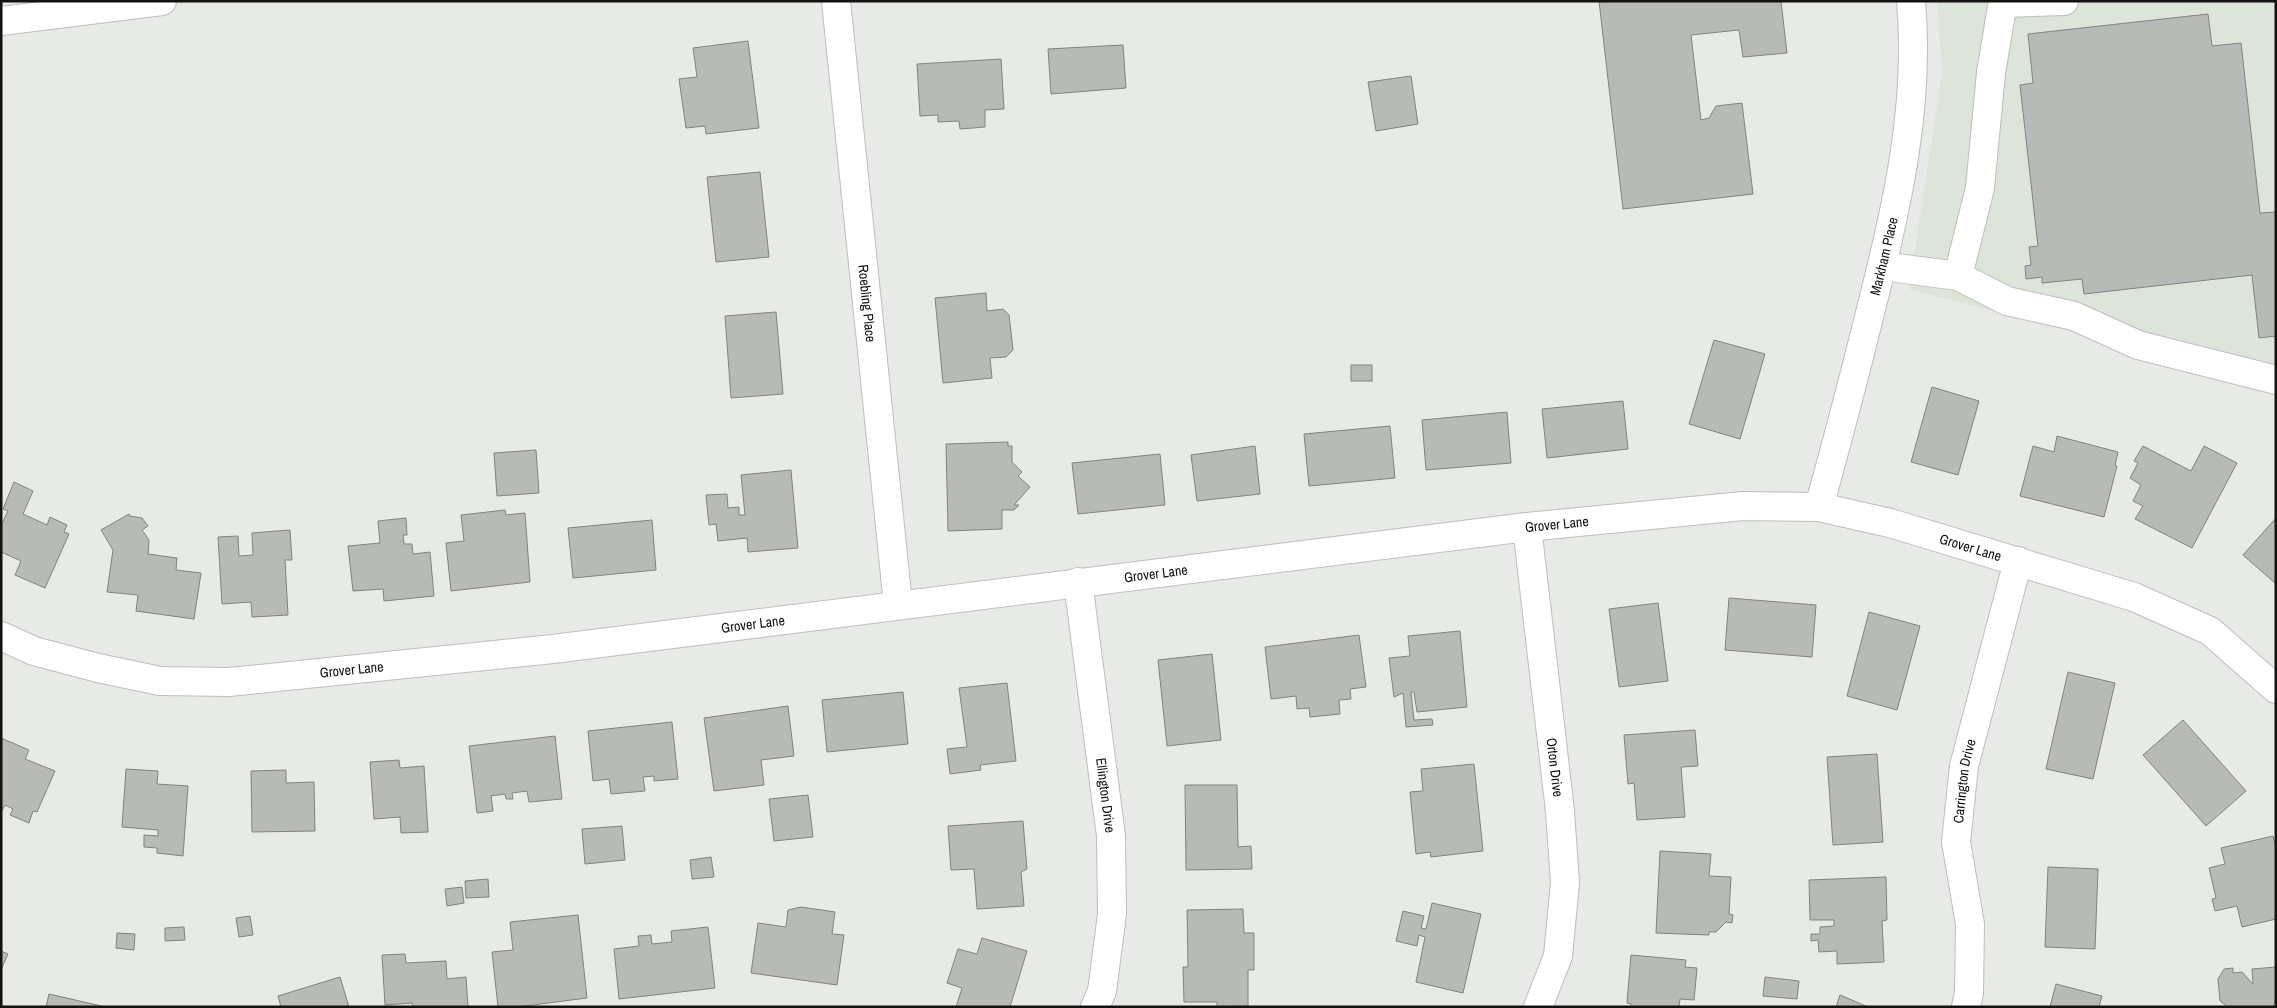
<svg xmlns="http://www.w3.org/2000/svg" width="2277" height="1008" font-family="'Archivo Narrow',sans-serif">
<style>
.built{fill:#dde4d9}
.building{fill:#b8bab7;stroke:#80837f}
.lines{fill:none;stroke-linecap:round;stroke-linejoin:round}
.minor-casing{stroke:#bdbfbb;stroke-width:30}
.minor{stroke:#fff;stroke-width:28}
.labels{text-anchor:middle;stroke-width:5;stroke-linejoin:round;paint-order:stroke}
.street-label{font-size:14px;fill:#121211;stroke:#fff}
</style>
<rect width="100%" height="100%" fill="#e8eae7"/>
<polygon class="built" points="1937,1 2276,1 2276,385 1909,289 1942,73"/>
<g class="building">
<polygon points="1599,1 1781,1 1787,53 1743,57 1739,30 1691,35 1701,120 1709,118 1716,106 1742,103 1753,194 1623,209"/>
<polygon points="2208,14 2212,46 2241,43 2260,213 2276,212 2276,336 2259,338 2252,275 2084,294 2082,279 2042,283 2042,277 2026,279 2025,266 2031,265 2029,247 2038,246 2020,85 2033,83 2028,34"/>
<polygon points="748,41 759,128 706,134 705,126 686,128 679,79 697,77 693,48"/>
<polygon points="1123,45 1126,88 1051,94 1048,49"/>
<polygon points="1001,59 1004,109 985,110 985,127 960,129 959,121 938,122 938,115 920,116 917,64"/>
<polygon points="1411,76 1418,124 1376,131 1368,82"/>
<polygon points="760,172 769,257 716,262 707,177"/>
<polygon points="986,293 987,311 1003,309 1009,315 1013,350 1006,357 990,358 992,378 943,383 935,298"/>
<polygon points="776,312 783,394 731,398 725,316"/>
<polygon points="1714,340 1765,354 1740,439 1689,424"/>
<rect x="1351" y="365" width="21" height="16"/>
<polygon points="1932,387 1979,401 1958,475 1911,462"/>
<polygon points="1623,401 1628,449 1547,458 1542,409"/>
<polygon points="1507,412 1511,463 1426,470 1422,420"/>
<polygon points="1390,426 1395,478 1309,486 1304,434"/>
<polygon points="2057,436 2118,452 2115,466 2117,466 2104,517 2020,496 2033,446 2054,452"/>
<polygon points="1008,442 1008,446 1012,446 1012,462 1022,472 1018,476 1030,487 1014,505 1019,505 1014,510 1002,510 1002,529 948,531 946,444"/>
<polygon points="1255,446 1260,494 1197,501 1191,455"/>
<polygon points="2143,446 2191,471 2204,446 2237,463 2192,548 2135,519 2143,506 2133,501 2141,485 2130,478 2138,463 2134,461"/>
<polygon points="536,450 539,493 497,496 494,453"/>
<polygon points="1160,454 1165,505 1078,514 1072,463"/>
<polygon points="791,470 798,548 748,552 747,538 718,541 716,524 709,525 706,495 727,494 728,508 739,507 739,515 745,515 741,475"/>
<polygon points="14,482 33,491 23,514 47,525 50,517 67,525 64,532 69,534 45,588 15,575 21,561 1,552 1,526 8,511 3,509"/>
<polygon points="505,510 506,515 525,513 530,582 451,591 446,543 464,541 461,515"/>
<polygon points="129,514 130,516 142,518 148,526 142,530 149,540 148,554 177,558 176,570 201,573 194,619 136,611 138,595 107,592 113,550 101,530"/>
<polygon points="406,518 407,535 403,535 404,544 412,544 413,554 430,552 434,596 384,601 383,589 353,591 348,546 380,543 378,521"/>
<polygon points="2276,518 2276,584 2243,555"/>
<polygon points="652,520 656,570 573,578 568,528"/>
<polygon points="290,530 292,560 285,560 288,615 252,617 251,602 222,604 218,537 238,536 239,556 253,555 252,533"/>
<polygon points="1729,598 1816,605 1812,657 1725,650"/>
<polygon points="1658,603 1668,681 1619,687 1609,609"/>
<polygon points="1869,612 1920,626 1897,710 1847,696"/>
<polygon points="1460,631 1467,707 1417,712 1414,692 1411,692 1414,720 1432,719 1433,725 1406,727 1403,693 1394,697 1389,658 1410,656 1408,636"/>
<polygon points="1359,635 1366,687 1350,689 1351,699 1339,700 1340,714 1310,717 1309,708 1297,709 1296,696 1271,699 1265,647"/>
<polygon points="1212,654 1221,740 1167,746 1158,660"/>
<polygon points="2068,672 2115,683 2093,779 2046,769"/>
<polygon points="1007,683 1016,761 980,765 981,770 950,774 947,749 967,747 959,688"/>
<polygon points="903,692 908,744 827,752 822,700"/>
<polygon points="788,706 794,756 761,760 764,785 714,791 704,718"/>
<polygon points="2183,720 2246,791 2206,826 2143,755"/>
<polygon points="672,722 678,779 654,781 654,776 643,777 645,791 611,794 609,779 593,781 588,731"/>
<polygon points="1695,730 1698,766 1681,767 1685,817 1637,820 1634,783 1628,784 1624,735"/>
<polygon points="555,736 562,799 529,802 527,791 512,793 513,799 506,799 505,794 491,796 493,811 477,813 469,746"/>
<polygon points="1,738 29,750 25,759 55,771 37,812 33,811 29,823 10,815 13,809 5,805 1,813"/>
<polygon points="1877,754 1883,842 1833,845 1827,757"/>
<polygon points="399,760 400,768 424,766 428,832 401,833 400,817 374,819 370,762"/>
<polygon points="1474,764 1483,851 1431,857 1430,852 1416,854 1410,792 1423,791 1421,769"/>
<polygon points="126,769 158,771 157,784 188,786 183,856 157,853 157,848 144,847 144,835 158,836 158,830 122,827"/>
<polygon points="286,770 286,783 314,782 315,831 252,832 251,771"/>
<polygon points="1185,785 1237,785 1238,847 1251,846 1252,869 1186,870"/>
<polygon points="808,795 813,837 774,841 769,799"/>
<polygon points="1023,821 1027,869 1021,872 1024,906 977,909 974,869 951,870 948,826"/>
<polygon points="622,826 625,860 585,864 582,829"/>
<polygon points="2273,836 2276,847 2276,919 2242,927 2237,906 2215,911 2212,899 2216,898 2209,868 2225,864 2221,848"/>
<polygon points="1660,851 1711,854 1709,876 1731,877 1729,914 1733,915 1732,923 1726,922 1716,932 1709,932 1709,935 1656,933"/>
<polygon points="711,857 714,877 692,879 690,860"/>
<polygon points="2048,867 2098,869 2095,949 2045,947"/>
<polygon points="1886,877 1887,920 1882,921 1884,962 1837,964 1837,951 1819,952 1818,940 1811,941 1811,934 1820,934 1820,927 1834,926 1834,920 1810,920 1809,880"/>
<polygon points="488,879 489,897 466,898 465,881"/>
<polygon points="462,887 464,903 447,906 445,889"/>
<polygon points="1432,903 1481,914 1463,993 1416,982 1425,937 1419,935 1417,946 1396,941 1403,911 1424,916 1421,928 1426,929"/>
<polygon points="801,907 835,912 832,934 844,935 837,985 751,973 758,923 786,927 788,910"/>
<polygon points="1243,909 1244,933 1254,933 1254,970 1248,970 1248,1006 1217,1007 1217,1002 1184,1002 1183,967 1188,967 1187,910"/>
<polygon points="578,915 587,998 517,1007 498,1007 492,952 513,950 510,922"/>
<polygon points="250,916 253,935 239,937 236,918"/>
<polygon points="184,927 185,940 165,941 165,928"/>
<polygon points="708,927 715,988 619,999 614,949 639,946 638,936 651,935 652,944 672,942 671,931"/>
<polygon points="117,933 135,934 134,950 116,948"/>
<polygon points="982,938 1027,951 1010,1007 956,1007 962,988 947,983 958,949 977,954"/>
<polygon points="1,951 8,954 1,970"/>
<polygon points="405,954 406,963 446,961 447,979 466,977 468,1007 413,1007 412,1003 385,1005 382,955"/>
<polygon points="1631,955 1686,960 1685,967 1697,968 1694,1000 1680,999 1679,1007 1631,1007 1631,1004 1627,1003"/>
<polygon points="2276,967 2276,1007 2228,1007 2220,1001 2218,979 2224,969 2233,968 2233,973 2242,972 2253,984 2252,969"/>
<polygon points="340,977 349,1007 281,1007 278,996"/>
<polygon points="1765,977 1799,981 1797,999 1763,996"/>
<polygon points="2056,984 2102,996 2099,1007 2050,1007"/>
<polygon points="49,994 106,1007 46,1007"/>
<polygon points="1840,995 1868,1007 1836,1007"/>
</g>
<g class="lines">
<defs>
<g id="minor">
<path id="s1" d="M 836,1 L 898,604"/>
<polyline points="2003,3 2064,1"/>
<polyline points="1,21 162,1"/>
<polyline points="1882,266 1958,276 1980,188 1991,73 2003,1"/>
<polyline points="1958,276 2007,301 2074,316 2138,345 2276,380"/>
<path id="s2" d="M 1819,507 C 1838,439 1856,370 1873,301 C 1898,203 1920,103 1911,1"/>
<path id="s3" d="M 1527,527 L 1560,811 L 1565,883 L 1558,956 L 1538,1007"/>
<path id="s4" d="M 1078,582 L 1111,836 L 1112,914 L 1102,991 L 1095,1007"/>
<path id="s5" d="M 1,636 L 34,651 L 98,668 L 160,681 L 229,682 L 553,649 L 1527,527 L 1743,506 L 1819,507 L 1890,523 L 2134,597 L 2210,631 L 2276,689"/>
<path id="s6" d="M 1966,1007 L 1969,993 L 1970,924 L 1956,842 L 1964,766 L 2018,561"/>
</g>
</defs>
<use href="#minor" class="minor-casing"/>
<use href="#minor" class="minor"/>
</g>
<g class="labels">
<g class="street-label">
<text dy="5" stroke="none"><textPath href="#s2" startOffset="259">Markham Place</textPath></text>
<text dy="5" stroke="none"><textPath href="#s1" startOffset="304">Roebling Place</textPath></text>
<text dy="5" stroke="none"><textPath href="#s5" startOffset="1572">Grover Lane</textPath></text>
<text dy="5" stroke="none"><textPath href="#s5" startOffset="1992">Grover Lane</textPath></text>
<text dy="5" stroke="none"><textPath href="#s5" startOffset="1168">Grover Lane</textPath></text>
<text dy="5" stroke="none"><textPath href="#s5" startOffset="762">Grover Lane</textPath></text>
<text dy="5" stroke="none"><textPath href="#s5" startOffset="358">Grover Lane</textPath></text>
<text dy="5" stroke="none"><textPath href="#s3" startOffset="242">Orton Drive</textPath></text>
<text dy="5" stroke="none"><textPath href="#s6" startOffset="228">Carrington Drive</textPath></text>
<text dy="5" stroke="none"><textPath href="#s4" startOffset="215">Ellington Drive</textPath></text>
</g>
</g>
<rect width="2277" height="1008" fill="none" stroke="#121211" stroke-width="5"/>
</svg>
